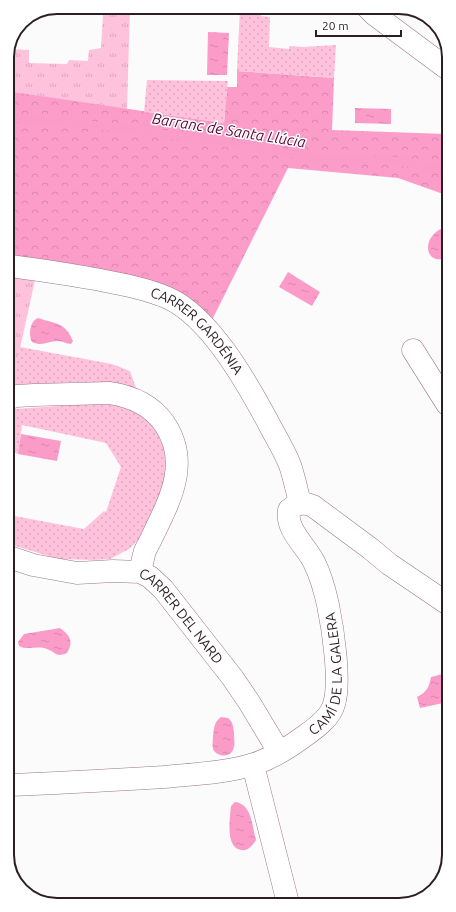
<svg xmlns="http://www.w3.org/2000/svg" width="456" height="912" viewBox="0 0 456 912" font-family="Ubuntu,sans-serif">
	<defs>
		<pattern id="grass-tufts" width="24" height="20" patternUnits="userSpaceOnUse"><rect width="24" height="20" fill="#ffc2dc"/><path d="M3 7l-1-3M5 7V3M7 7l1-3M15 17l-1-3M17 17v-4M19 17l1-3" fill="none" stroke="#dba6bd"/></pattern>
		<pattern id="forest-crowns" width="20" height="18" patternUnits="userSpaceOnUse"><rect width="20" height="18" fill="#fc9dc9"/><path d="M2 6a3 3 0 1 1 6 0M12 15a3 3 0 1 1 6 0" fill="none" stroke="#d887ac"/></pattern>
		<pattern id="park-dots" width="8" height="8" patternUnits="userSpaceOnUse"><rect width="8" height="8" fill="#ffc2dc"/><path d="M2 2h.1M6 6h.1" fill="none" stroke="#dba6bd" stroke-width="1.8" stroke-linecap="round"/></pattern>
		<pattern id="water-ripples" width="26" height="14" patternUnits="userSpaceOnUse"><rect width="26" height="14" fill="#fb9cc8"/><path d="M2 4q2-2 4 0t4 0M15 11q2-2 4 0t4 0" fill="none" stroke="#d786ac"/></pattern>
	</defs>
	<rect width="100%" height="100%" fill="#fbfbfb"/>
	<!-- grass -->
	<path fill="url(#grass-tufts)" d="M125 7H130L127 110 7 91V54L9 49 29 50V63L67 64 69 60 88 61 89 50 101 48 103 14Z
		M8 277 35 280 12 385 9 386Z"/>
	<!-- forest -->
	<path fill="url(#forest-crowns)" d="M237 71 334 78 332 130 446 134V195L398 178 288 168 211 322 8 256 7 91 224 123 227 87H237Z"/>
	<!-- park -->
	<path fill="url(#park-dots)" d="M240 7H261V16L270 17 269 47 289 49V46L303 47 336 45 334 78 237 71Z
		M147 80 228 81 224 123 144 112Z
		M20 347 112 364 130 371 137 391 109 383 77 382 12 385Z
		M104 403 117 404 142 414 160 433 167 461 164 492 140 538 129 549 110 559 93 560 58 559 9 544V515L84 529 104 511 106 512 121 467 106 443 22 425 18 454 9 450V410L14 409Z"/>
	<!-- water -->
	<path fill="url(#water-ripples)" d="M208 32 229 33 227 75H207Z
		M355 108 391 109V124L355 123Z
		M446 227V258C423 266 421 234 446 227Z
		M288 272 320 292 312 306 279 287Z
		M38 318C56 324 65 322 73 341L71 344C66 344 63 341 58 341 47 341 43 347 32 342 28 335 30 321 38 318Z
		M21 434 61 441 57 461 18 454Z
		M60 628C70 635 74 642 67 653 55 658 56 652 47 649 37 645 28 651 19 646L18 642 24 634Z
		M446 673 448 681V702L420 708 417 697C427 692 429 687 431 677Z
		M221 717 228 718C233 722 233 726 234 732 234 737 235 743 234 747 232 758 217 758 213 749 212 745 213 740 213 736 214 728 214 722 221 717Z
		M235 802C252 804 252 826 256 840 252 846 249 851 241 850 225 848 230 817 231 806Z"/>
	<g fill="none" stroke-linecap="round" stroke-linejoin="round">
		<!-- stream -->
		<path stroke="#fb9cc8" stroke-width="8" d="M7 117 122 128 279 151 315 158 401 161 446 172"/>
		<!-- minor casing -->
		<g stroke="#997685" stroke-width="23">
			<g id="minor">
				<path d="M367 7 375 15 445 67"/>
				<path id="s1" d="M8 266C37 269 66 274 95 279 120 284 145 288 168 298 210 317 247 383 268 422 275 436 284 450 290 465 294 477 297 491 300 503"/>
				<path d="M413 350 447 404"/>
				<path d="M9 398 17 396 34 395 109 393C131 396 151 405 164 423 191 462 170 500 152 537 150 542 147 546 145 551 143 557 142 565 140 572"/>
				<path id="s2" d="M9 557 33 565 77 573 113 571 140 572 150 577 163 589 232 677 249 702 279 752"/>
				<path d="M253 765 288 903"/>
				<path id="s3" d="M10 785C62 783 113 780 164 777 193 774 226 773 254 764 273 758 290 747 306 735 316 728 331 717 334 704 341 682 333 629 328 605 325 591 321 576 314 562 306 546 285 529 289 510 297 503 304 502 313 506L371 549 389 564 448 604"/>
			</g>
		</g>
		<!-- minor -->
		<use href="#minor" stroke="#fff" stroke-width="22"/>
	</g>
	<g text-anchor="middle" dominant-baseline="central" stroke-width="3" stroke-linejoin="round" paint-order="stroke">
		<!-- street labels -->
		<g font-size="14" fill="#2c1e25" stroke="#fff">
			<text stroke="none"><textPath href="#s1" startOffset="207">CARRER GARDÉNIA</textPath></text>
			<text stroke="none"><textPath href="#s2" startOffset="194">CARRER DEL NARD</textPath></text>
			<text stroke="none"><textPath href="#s3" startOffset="375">CAMÍ DE LA GALERA</textPath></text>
		</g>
		<!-- water labels -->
		<g font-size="15" font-style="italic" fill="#560135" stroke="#fff">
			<text transform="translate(229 130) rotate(9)">Barranc de Santa Llúcia</text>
		</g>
	</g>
	<!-- crop -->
	<path d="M0 0H456V912H0ZM57 14H399A43 43 0 0 1 442 57V855A43 43 0 0 1 399 898H57A43 43 0 0 1 14 855V57A43 43 0 0 1 57 14Z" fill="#fff" fill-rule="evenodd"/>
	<path fill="none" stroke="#2c1e25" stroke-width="2" d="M57 14H399A43 43 0 0 1 442 57V855A43 43 0 0 1 399 898H57A43 43 0 0 1 14 855V57A43 43 0 0 1 57 14Z"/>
	<!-- scale -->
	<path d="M316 30v6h85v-6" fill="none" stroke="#2c1e25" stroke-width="2"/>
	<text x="322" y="30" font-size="12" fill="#2c1e25" stroke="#ffffff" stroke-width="3" paint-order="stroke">20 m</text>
</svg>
